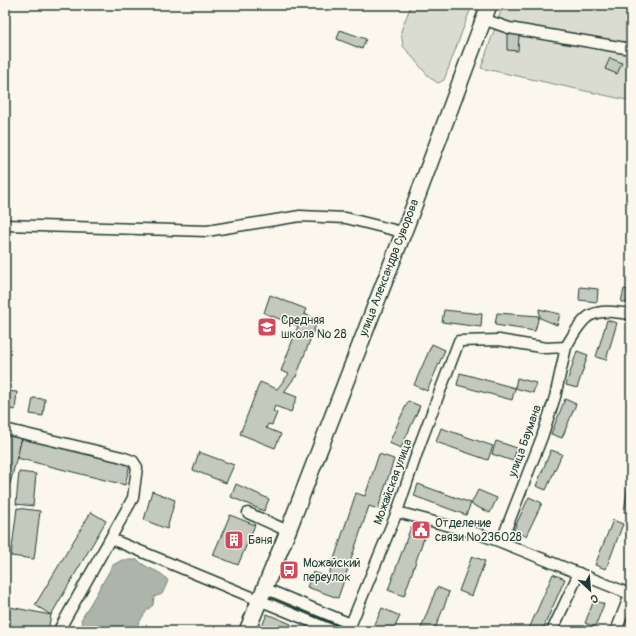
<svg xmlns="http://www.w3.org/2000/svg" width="636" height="636" viewBox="0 0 636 636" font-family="Pangolin,sans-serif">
	<rect width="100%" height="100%" fill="#fbf7ec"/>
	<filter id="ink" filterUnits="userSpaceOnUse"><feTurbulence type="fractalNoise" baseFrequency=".025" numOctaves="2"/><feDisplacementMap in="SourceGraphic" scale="8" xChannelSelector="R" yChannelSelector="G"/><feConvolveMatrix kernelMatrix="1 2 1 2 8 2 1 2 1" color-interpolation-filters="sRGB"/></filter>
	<g filter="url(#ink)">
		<!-- green -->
		<path fill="#dbdcd1" stroke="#7d8c82" d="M411 5H472L444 80 438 83 430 78 403 46 401 31Z
			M503 5H631V101L481 68Z"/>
		<!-- water -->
		<path fill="#adb4aa" stroke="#74847b" d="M122 560H138C147 570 162 570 168 581L162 594 154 597 153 605C143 612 141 623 132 631H91L84 629 81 620 113 565Z"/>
		<!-- building -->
		<path fill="#c4c9be" stroke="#1f3d34" d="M340 30 366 39 362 49 337 39Z
			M507 34 519 35 518 51 507 50Z
			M610 58 622 63 617 74 605 69Z
			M580 287 598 289 597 302 579 300Z
			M624 289 631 291V303L621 302Z
			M270 295 306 309 304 314 318 319 296 377H295L284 392 297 397 291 412 275 406 273 411 277 413 272 425 268 424 266 428 281 434 275 448 240 434 260 382 277 389 289 374 281 371 298 326 264 313Z
			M539 309 560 314 557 325 540 318Z
			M444 310 482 314 481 327 442 322Z
			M497 313 539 316 535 331 495 325Z
			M607 320 617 323 606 360 596 357Z
			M432 344 445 350 427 391 414 385Z
			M577 351 588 355 577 388 566 385Z
			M460 373 515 388 512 400 457 385Z
			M517 378 536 383 533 393 515 388Z
			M5 391 17 392 15 410 5 408Z
			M33 398 45 399 43 416 30 414Z
			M565 399 576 404 562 438 551 434Z
			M408 401 420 406 401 448 389 443Z
			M441 428 493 446 488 460 436 442Z
			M5 433 22 437 10 484 5 483Z
			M22 437 130 464 125 485 17 458Z
			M496 441 517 448 513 461 492 454Z
			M551 450 562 454 546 490 536 486Z
			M199 452 234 465 226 483 193 470Z
			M379 454 394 459 378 509 369 506 338 598 307 587 313 572 328 577 356 493 365 496Z
			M19 472 36 474 33 506 16 504Z
			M628 483 631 484V515L624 512Z
			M236 484 269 499 264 511 231 497Z
			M418 484 471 503 466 515 414 496Z
			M478 490 497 498 490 513 471 504Z
			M152 491 175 500 167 529 144 520Z
			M529 497 542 503 526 536 513 531Z
			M17 508 40 511 34 559 11 556Z
			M91 512 106 521 51 615 35 605Z
			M230 515 255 525 238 565 213 555Z
			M613 520 623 524 606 569 595 565Z
			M411 527 426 532 404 596 388 590Z
			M472 556 485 561 472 596 459 591Z
			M553 574 565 579 542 631H528Z
			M437 587 449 592 445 604 434 631H420Z
			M594 600 604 604 595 627 585 623Z
			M5 606 51 615 48 631H39L5 625Z
			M382 608 400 616 393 631H372Z
			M267 614 291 624 288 631H260Z"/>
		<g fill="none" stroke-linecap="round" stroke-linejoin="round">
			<!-- street casing -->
			<g stroke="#1f3d34" stroke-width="13">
				<path id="street" d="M483 19 509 28 631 49
					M5 225 207 231 300 216 346 218 402 232
					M5 429 122 457 133 461 137 467 133 498 59 630
					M397 512 476 533 501 542 630 594
					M248 513 288 531
					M111 539 334 631
					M501 542 542 437 555 397 566 347
					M264 588 351 624
					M349 631 351 624 397 512 420 444 459 341 499 340 546 348 566 347C571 338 582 319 591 315 604 309 618 313 631 314
					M552 631 579 573
					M616 631 631 592"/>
			</g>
			<!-- primary casing -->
			<g stroke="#1f3d34" stroke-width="18">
				<path id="primary" d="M247 631 288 531 415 203 489 5"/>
			</g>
			<!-- street -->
			<use href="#street" stroke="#fbf7ec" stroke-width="10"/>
			<!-- primary -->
			<use href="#primary" stroke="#fbf7ec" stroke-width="15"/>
		</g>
	</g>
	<!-- icons -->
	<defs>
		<g id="school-square" transform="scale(1)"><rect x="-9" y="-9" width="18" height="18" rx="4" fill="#d1495b" stroke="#fbf7ec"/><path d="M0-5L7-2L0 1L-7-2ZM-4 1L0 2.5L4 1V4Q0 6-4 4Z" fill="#fff"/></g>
		<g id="civic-square" transform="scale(1)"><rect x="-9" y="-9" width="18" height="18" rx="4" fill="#d1495b" stroke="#fbf7ec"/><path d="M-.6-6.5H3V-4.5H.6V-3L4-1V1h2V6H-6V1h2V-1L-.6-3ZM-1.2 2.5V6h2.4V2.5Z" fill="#fff"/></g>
		<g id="building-square" transform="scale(1)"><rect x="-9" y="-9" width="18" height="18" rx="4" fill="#d1495b" stroke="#fbf7ec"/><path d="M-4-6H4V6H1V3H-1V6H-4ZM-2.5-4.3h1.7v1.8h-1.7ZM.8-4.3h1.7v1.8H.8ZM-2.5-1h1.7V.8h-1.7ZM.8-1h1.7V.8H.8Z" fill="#fff"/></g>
		<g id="bus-square" transform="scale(1)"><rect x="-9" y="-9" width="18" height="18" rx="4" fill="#d1495b" stroke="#fbf7ec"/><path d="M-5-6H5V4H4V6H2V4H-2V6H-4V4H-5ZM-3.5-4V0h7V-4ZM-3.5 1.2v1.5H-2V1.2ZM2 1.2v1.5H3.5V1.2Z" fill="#fff"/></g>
	</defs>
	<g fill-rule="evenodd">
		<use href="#school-square" x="267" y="327"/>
		<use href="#civic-square" x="421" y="530"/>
		<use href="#building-square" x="234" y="540"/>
		<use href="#bus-square" x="289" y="570"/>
	</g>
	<g text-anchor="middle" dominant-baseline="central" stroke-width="3" stroke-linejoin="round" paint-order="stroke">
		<!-- street labels -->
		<g font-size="12" fill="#1f3d34" stroke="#fbf7ec">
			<text transform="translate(389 268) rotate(-69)">улица Александра Суворова</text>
			<text transform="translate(525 441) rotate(-70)">улица Баумана</text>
			<text transform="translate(393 482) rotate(-70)">Можайская улица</text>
		</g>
		<!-- poi labels -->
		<g font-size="12" fill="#1f3d34" stroke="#fbf7ec" text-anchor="start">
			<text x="281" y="320">Средняя<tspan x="281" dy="14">школа № 28</tspan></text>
			<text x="435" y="523">Отделение<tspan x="435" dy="14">связи №236028</tspan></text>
			<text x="248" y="540">Баня</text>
			<text x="303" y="563">Можайский<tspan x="303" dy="14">переулок</tspan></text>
		</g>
	</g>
	<!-- margin -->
	<rect width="636" height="636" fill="none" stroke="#fbf7ec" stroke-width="20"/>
	<rect x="10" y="10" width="616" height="616" fill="none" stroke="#1f3d34" stroke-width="1.5" filter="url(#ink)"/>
	<!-- north arrow -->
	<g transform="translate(590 590) rotate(154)" stroke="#fbf7ec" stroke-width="3" paint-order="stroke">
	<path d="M0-3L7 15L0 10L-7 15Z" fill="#1f3d34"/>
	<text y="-6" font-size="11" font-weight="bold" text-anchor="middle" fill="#1f3d34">С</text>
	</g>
</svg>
